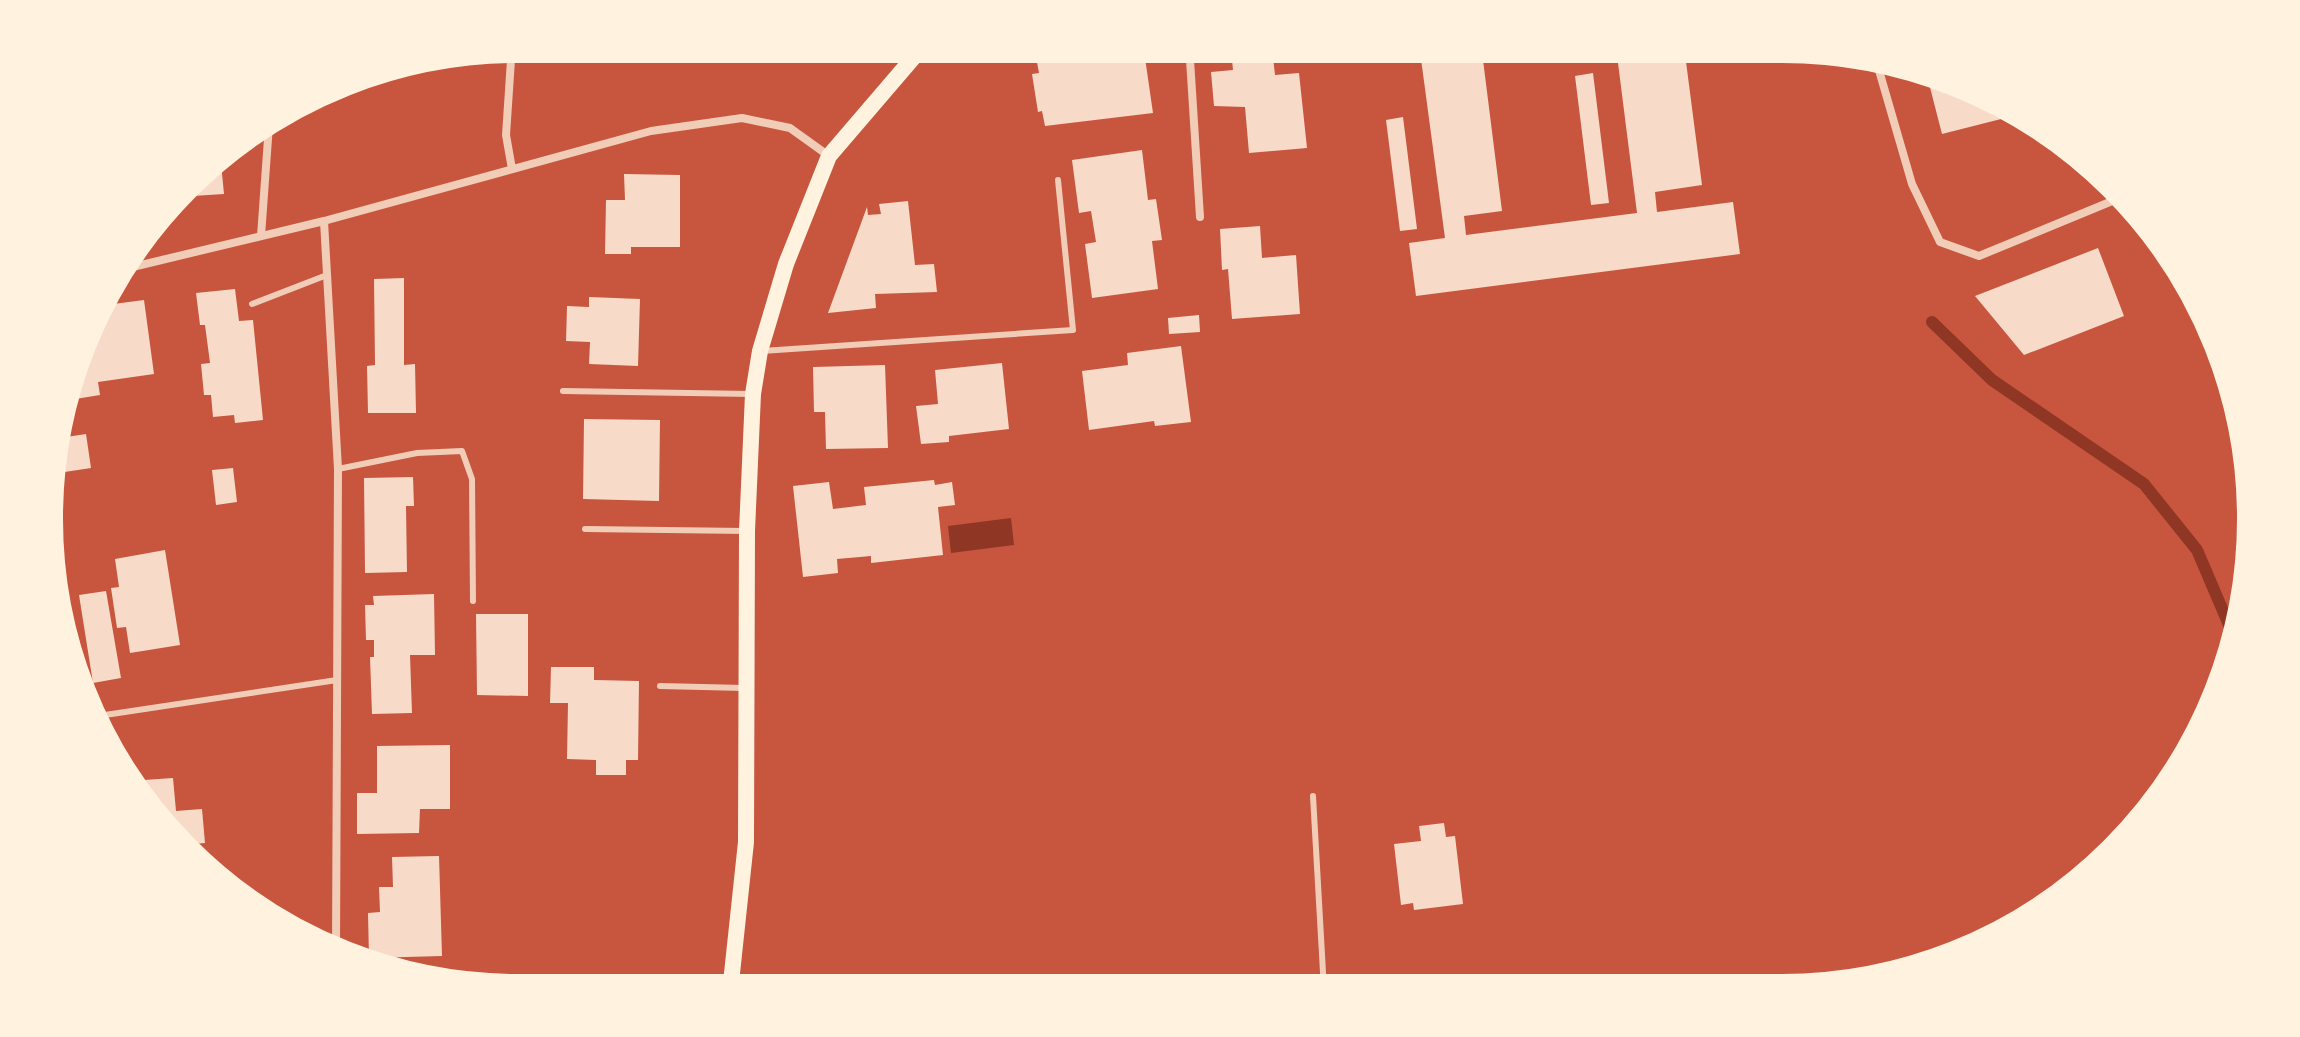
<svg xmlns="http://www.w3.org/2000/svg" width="2300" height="1037" viewBox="0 0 2300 1037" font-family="'Open Sans',sans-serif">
	<rect width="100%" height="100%" fill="#c8553d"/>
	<!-- water -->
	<path fill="#8f3625" d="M1011 518 1014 545 951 553 948 526Z"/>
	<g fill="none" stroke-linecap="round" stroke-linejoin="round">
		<!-- stream -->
		<path stroke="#8f3625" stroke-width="12" d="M1932 322 1992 380 2144 484 2197 550 2235 639"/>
	</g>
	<!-- building -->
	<path fill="#f7dbc8" d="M1063 44H1143L1153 113 1045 126 1042 111 1038 112 1032 74 1039 73 1036 57 1064 53Z
		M1419 44H1481L1502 211 1464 216 1466 235 1637 213 1618 63 1685 54 1702 185 1655 192 1657 212 1733 202 1740 254 1416 296 1409 243 1445 238Z
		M1273 57 1275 75 1299 73 1307 148 1249 153 1245 107 1214 106 1211 72 1233 70 1232 60Z
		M1925 68 1934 69 2002 108 2005 118 1942 134Z
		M1593 73 1609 203 1591 205 1575 76Z
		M1403 117 1417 229 1400 231 1386 120Z
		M1142 150 1148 200 1156 199 1162 240 1152 241 1158 289 1092 298 1085 244 1096 242 1091 211 1079 213 1072 160Z
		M221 163 224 194 177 197 204 164Z
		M624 174 680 175V247H631V254H605L606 200H625Z
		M908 201 915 265 934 264 937 292 875 294 876 308 828 313 867 207 868 215 881 214 879 204Z
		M1260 226 1262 258 1296 255 1300 314 1232 319 1228 269 1222 270 1220 229Z
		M2098 248 2124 316 2024 355 1975 296Z
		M404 278V365L415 364 416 413H368L367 366 375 365 374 279Z
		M235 289 239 321 253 320 263 420 235 423 234 415 213 417 211 395H204L201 364 210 363 205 325H200L196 293Z
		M589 297 640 299 638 366 589 364 590 342 566 341 567 306 589 307Z
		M144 300 154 374 98 382 100 395 63 401 98 306Z
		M1199 315 1200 332 1169 334 1168 318Z
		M1181 346 1191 422 1155 426 1154 421 1089 430 1082 371 1128 365 1127 353Z
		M1002 363 1009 429 949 436V442L921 444 916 406 938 404 935 370Z
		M885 365 888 448 826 449 825 412H814L813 367Z
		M584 419 660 420 659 501 583 499Z
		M86 434 91 468 58 473 53 439Z
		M233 468 237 502 216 505 212 470Z
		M413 477 414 506H406L407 572 365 573 364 478Z
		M934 480 935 485 952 482 955 505 938 507 943 555 871 563V556L837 559 838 573 803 577 793 486 829 482 833 509 866 505 864 487Z
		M165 550 180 645 130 653 126 627 117 628 111 588 119 587 115 559Z
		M106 591 121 678 93 683 79 595Z
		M434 594 435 655H410L412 713 372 714 370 657H374V640H366L365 605H374L373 596Z
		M476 614H528V696L477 695Z
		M551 667H594V680L639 681 638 760H626V775H596V760L567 759 568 703H550Z
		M450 745V809H420L419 833 357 834V793H377V746Z
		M173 778 176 811 202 809 205 843 181 845 129 781Z
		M1444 823 1446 837 1455 836 1463 904 1414 910 1413 903 1401 905 1394 844 1421 841 1419 826Z
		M439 856 442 956 369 958 368 913 380 912 379 887H393L392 857Z"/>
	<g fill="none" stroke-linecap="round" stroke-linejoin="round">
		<!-- service -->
		<path stroke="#f1ccb7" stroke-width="6" d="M252 304 327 275
			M761 351 1073 330 1058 180
			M563 391 752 394
			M338 469 417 453 462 451 472 479 473 601
			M585 529 746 531
			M660 686 744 688
			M105 715 337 680
			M1313 796 1324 990"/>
		<!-- minor -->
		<path stroke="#f1ccb7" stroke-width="8" d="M1189 44 1200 217
			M1876 60 1912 184 1940 242 1979 256 2122 197
			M512 169 506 135 512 45
			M324 221 338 469 336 951
			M261 236 269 125
			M116 271 324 221 651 131 742 118 790 128 829 156"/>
		<!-- secondary -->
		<path stroke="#fff3e0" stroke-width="16" d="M730 992 746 842 747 531 753 394 760 351 786 264 829 156 925 44"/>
	</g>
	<!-- crop -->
	<path d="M0 0H2300V1037H0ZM518 58H1782A460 460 0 0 1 2242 518V519A460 460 0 0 1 1782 979H518A460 460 0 0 1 58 519V518A460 460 0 0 1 518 58Z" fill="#fff3e0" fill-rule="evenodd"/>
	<path fill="none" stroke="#fff3e0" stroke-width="10" d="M518 58H1782A460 460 0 0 1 2242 518V519A460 460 0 0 1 1782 979H518A460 460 0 0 1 58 519V518A460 460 0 0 1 518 58Z"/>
</svg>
